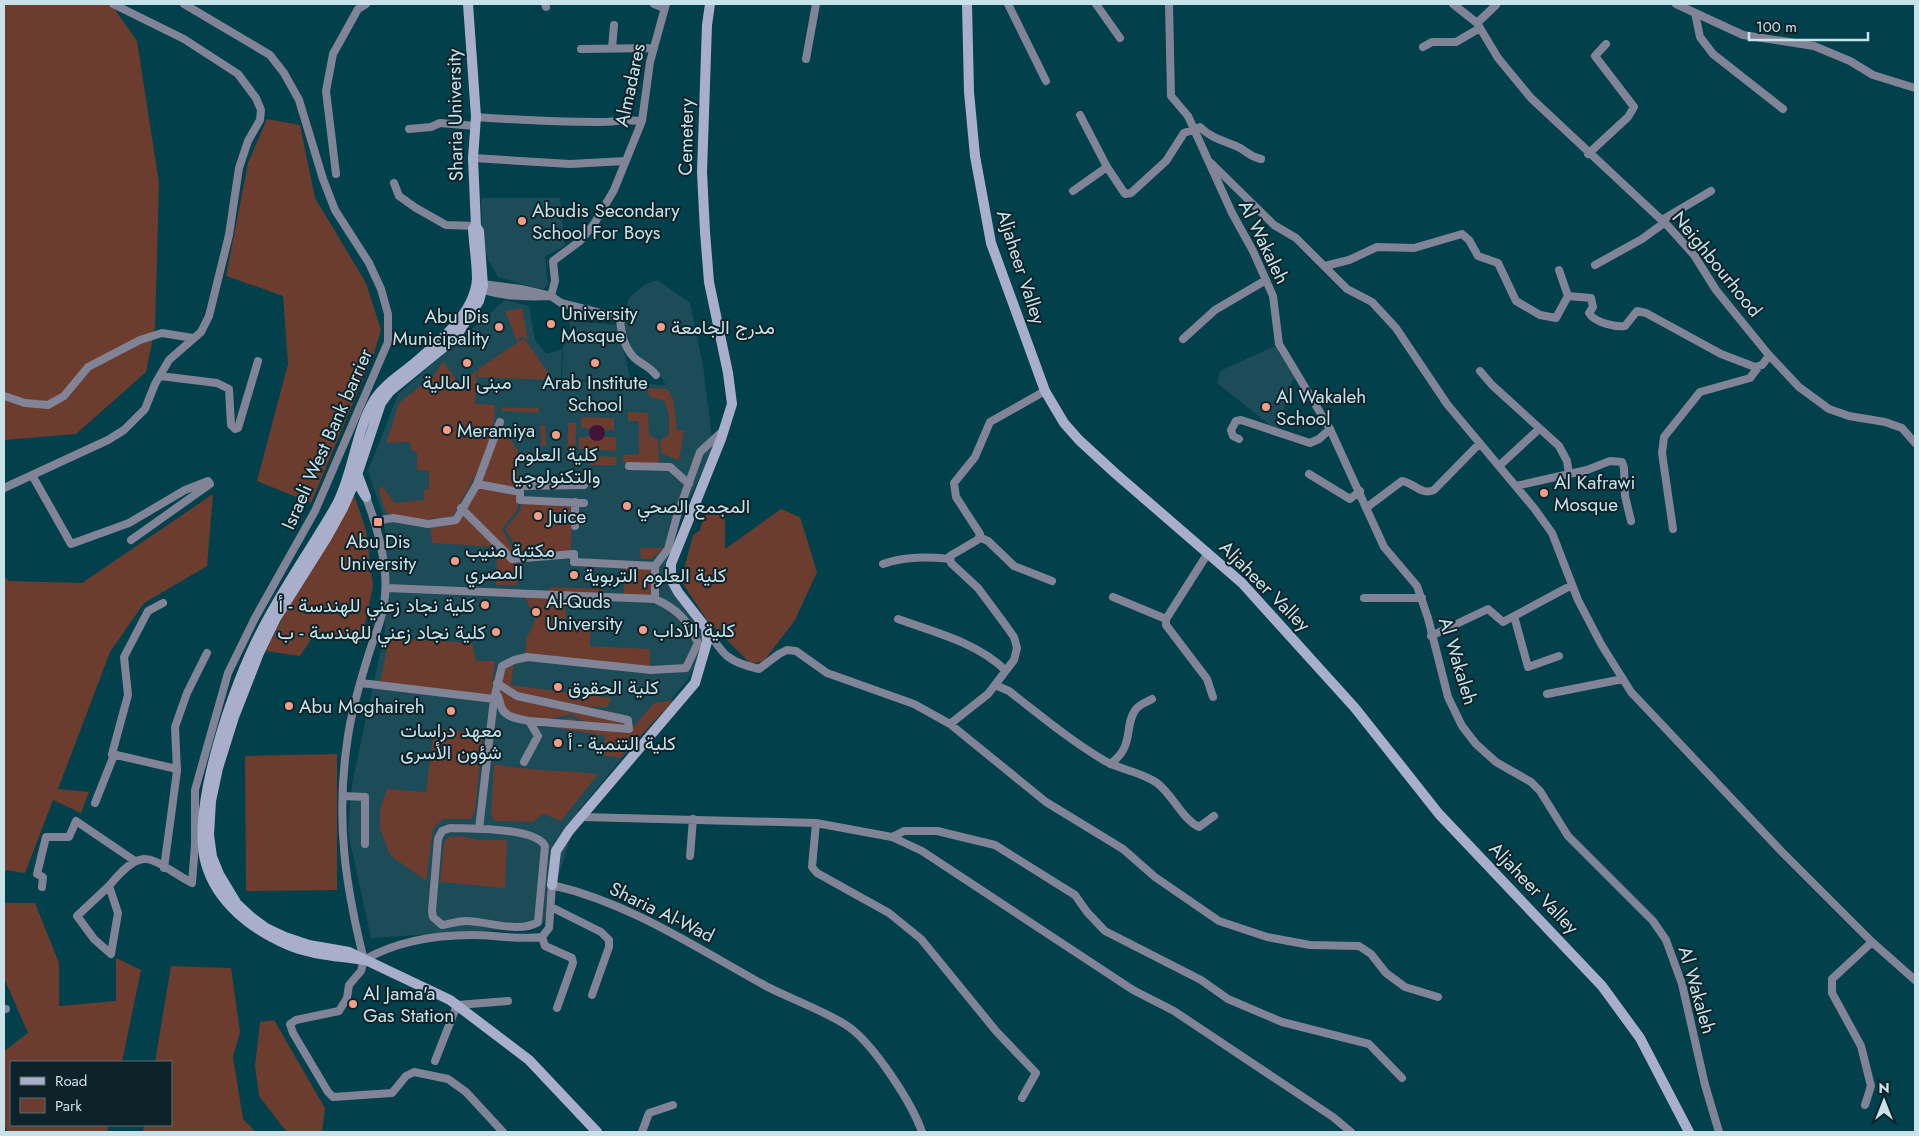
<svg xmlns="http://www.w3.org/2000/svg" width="1919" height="1136" viewBox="0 0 1919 1136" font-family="Jost,Vazirmatn,sans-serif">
	<rect width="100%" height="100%" fill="#02404c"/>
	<!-- built -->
	<path fill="#1b4c58" d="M481 198H560L565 246 545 256 548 285 543 289 536 288 498 277 488 260 483 243Z
		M657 280 690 303 703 366 710 422 713 449 677 526 665 569 673 594 702 629 704 638 702 654 688 679 579 810 545 920 540 927 371 938 348 832 352 784 385 630 387 558 383 515 368 471 398 394 505 300 529 306 535 340 546 354 562 349 561 380 666 385 655 368 646 362 632 349 625 327V314L629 298 644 285Z
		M569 321 618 325 631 382 562 379 563 347 571 332Z
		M1275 346 1294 377 1277 431 1217 383 1220 371Z"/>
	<!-- green -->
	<path fill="#6c3c2f" d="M4 4H111L137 41 159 183 155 328 146 372 76 434 4 440Z
		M267 119 300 125 315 198 366 283 381 330 374 353 311 503 257 481 288 364 283 296 226 276 248 163Z
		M522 308 528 341 523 336 517 341 505 311Z
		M524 338 549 374V380L478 377V369Z
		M443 361 459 384 477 370 475 404 495 405C496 446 471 482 453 516 431 520 408 521 386 513L379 492 381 485 395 503 424 500V489H429V471L417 470V453L411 449 410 442 386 443 399 403 435 374Z
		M647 388 667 389 673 399 677 430 684 431 679 461 661 453 660 440 669 435V415L664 400 650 397Z
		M502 407 539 408V413L501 411Z
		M628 412 648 413 649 435 658 440 659 463H623V455L639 454V421H628Z
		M581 417 614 418V430H604L597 425 591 429 581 428Z
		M568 423H576L575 462 567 461Z
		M540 425H545L546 446H541Z
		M501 426 518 451V490L481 483Z
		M579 437H590L597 441 603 437H616V451L579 449Z
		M547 452V460L521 462V453Z
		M590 456 617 457 616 465H590Z
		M478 487 518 494V509L502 529 517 557H513L463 508Z
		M353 492 366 530 373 586 361 643 316 632 300 656 266 651 303 576Z
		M213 494 207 566 144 603 110 652 58 789 89 792 81 813 53 800 25 873 4 870V576L9 581 82 583Z
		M521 502 572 504 571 552 519 551 505 529 521 510Z
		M781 509 800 517 817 572 795 620 763 662 750 663 707 620 683 584 684 569 693 535 700 530 706 510 725 515V549Z
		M462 512 496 547 432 543 430 526 457 521Z
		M497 548 517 561V585H496Z
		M640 548H664L651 559H641Z
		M623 568H652V595H624Z
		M550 587 603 589V595L550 593Z
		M525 596 565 597 566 620H591L590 646 650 649V666L525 655 527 637 535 621Z
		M389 638 472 643 476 661H495L491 695 380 684Z
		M514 662 511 685 611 698 608 707C570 707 532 703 499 683L503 667Z
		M498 685C520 699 549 709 575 710 603 712 601 705 627 721V728L589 725 571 714 534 723 509 713 504 708 498 693Z
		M674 700 620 758 602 755 605 736 545 726 571 717 588 728 631 730 654 703Z
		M434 728 483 734 475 811 471 819H443L433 829 426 881 390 855 380 829V809L387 789 426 792Z
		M337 754V890L246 891 245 756Z
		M494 764C529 771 563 770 598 774L561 821 543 814 533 822 495 821 491 814Z
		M461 836 478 840H507L505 888 440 882 444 843 448 837Z
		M4 903H35L59 963V1006L116 1001V958L141 970 122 1062H11V1125H109L107 1132H8L4 1124V1051L28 1033 4 978Z
		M171 966 231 968 240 1032 233 1057 243 1119 256 1132H143L144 1125H171V1062H155Z
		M274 1020 325 1108 322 1132 286 1131 259 1096 255 1066 260 1022Z"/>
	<!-- water -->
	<path fill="#421339" d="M589 433a8 8 0 1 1 16 0a8 8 0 1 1-16 0Z"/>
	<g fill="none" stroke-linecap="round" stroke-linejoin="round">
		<!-- street -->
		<path stroke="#818496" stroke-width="8" d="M545 4 546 7
			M654 4 664 8
			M1008 4 1046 81
			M1096 4 1120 38
			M1169 4 1171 96 1188 116 1232 213 1253 251 1273 296 1279 344 1330 429 1384 547 1417 586 1428 618 1448 697 1462 726 1476 744 1496 762 1531 782 1540 791 1568 836 1653 921 1666 940 1682 984 1705 1085 1719 1132
			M1453 4 1477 23 1498 58 1531 98 1668 226 1694 255 1716 290 1768 354 1799 387 1829 409 1849 416 1885 422 1902 428 1915 443
			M1676 4 1743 35 1814 46 1850 61 1873 75 1915 88
			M1695 13 1700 37 1713 54 1783 109
			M1477 23 1496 5
			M1423 47 1432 42H1456L1480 28
			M612 48 614 25
			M581 49 654 48
			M806 59 816 4
			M1080 115 1107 167
			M476 117C517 120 559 122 600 122 615 122 627 119 642 121
			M409 129 431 127 440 123 476 126
			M1588 154 1628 117 1634 107 1595 56 1606 44
			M473 158 570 164 625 161
			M1211 163 1274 225 1296 238 1347 289 1372 302 1396 328 1447 404 1534 508 1552 533 1578 600 1601 644 1631 692 1782 852 1872 942 1915 980
			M336 174 326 91 333 54 358 9 366 4
			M394 183 399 196 416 208 446 225 476 226
			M1073 191 1107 167 1125 194 1131 193 1166 161 1184 133 1200 127C1211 138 1222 140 1236 146 1246 150 1248 156 1261 159
			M1662 220 1711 191
			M1595 265 1642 239 1664 223
			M1325 266 1349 260 1377 247 1414 248 1462 234 1469 240 1478 256 1498 263 1516 301 1540 315 1556 318 1568 296 1591 298 1593 307 1589 313C1595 323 1615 327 1625 326L1637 311 1646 313 1721 354 1755 367 1762 365 1769 356
			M1559 270 1568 296
			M483 284 521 289 551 296C525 297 500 297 476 287Z
			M1183 339 1215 310 1266 280
			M1480 371 1492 385 1559 446 1567 461 1569 474
			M656 375C651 368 644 365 637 360 624 350 621 333 620 318L561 303 551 296 555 281 553 261 580 241 594 224 614 190 642 121 650 62 666 4
			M160 376 217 383 229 389 231 425 235 429 238 428 258 361
			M4 396 25 403 48 405 64 396 88 367 140 340 162 333 193 338
			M1239 439 1233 436 1231 430 1236 421 1241 420 1310 443 1319 439 1330 429
			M629 466 670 467 689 484
			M1499 466 1539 429
			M1309 474 1350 499 1360 491
			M32 475 71 544 129 523 185 490 208 481 210 484 131 540
			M477 484 520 492
			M584 485 520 486V500L584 503
			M1516 486 1587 470 1610 461 1622 462 1624 468 1625 496 1631 521
			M4 488 108 440 124 430 145 409 155 384 169 360 201 332 209 316 229 235 239 168 248 141 260 120 261 110 256 98 238 74 184 39 113 4
			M575 502V526
			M461 508 512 559 574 554V562L655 566 668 549 677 516 700 452 724 430
			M1366 508 1402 481C1414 483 1422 496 1434 490L1479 444
			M375 521 393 518 428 524 456 520 477 484 500 422
			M1673 529 1662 453 1664 437 1700 392 1750 378 1759 366
			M979 537 988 541 1014 566 1052 581
			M1208 553 1166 619V625L1207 679 1213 697
			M883 564C905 556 927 557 950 559
			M655 566V599
			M1113 597 1166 619
			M1364 598H1422
			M163 603 148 611 124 657 128 695 112 754 177 769
			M1514 616 1528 667 1559 656
			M898 619C934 632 978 643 1005 670
			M707 629C723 656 729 662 759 669L779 654 787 650 796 651 827 673 914 704 950 724 1046 802 1123 849 1155 877 1219 921 1267 937 1310 945 1359 946 1371 954 1386 973 1405 987 1438 997
			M1431 636 1488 609 1503 622 1572 585
			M361 683 494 699 502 666 514 660 527 657 651 670 686 668 698 643C687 620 679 610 655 599L386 588
			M497 683 517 696 628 720 629 729 529 721
			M995 685 1009 691C1040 715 1071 741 1105 761 1121 770 1142 772 1157 783 1173 795 1182 819 1199 827L1214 816
			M496 693C501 699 499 703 502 709 507 718 520 719 529 721L538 736 524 762
			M1547 694 1623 679
			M950 724 988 694 1014 660 1017 648 1014 637 1004 623 978 588 951 563 950 556 979 539 980 534 956 497 954 483 975 457 990 422 1045 391
			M1110 764C1136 745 1123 726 1136 709 1140 704 1147 702 1152 699
			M343 796 365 797V844
			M95 803 114 755
			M582 817 816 823 892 837 922 851 1133 990 1174 1011 1333 1117 1351 1132
			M816 823 812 867 817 873 889 913 921 939 996 1031 1036 1073 1022 1098
			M450 828C470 829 535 827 545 846L538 922C519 934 487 921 466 921 458 921 450 924 442 925L433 917 432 911 438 839 442 831Z
			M479 829 494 699
			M892 837 904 831H937L995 845 1075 895 1087 912 1105 931 1201 980 1228 999 1282 1022 1369 1044 1402 1078
			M690 856 693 819
			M164 868 177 771 175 727 187 693 207 653
			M109 886 77 916 94 939 111 954 118 913 109 886C145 842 150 860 192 883L195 845V790L228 673 255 618 315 511 388 342V314L381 289 369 263 335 210 323 179 299 100 284 73 270 55 184 4
			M42 887 43 877 37 874 46 837H69L76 821 135 861
			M551 907 601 932 609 940V947L592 995
			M542 937 545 946 572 958 573 963 557 1008
			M364 960C397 941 434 935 472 935 495 935 519 940 542 937L549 928 552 885C630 903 695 947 764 985 790 999 826 1011 849 1027 874 1045 912 1103 922 1132
			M364 960C345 885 336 820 347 743 351 711 361 678 371 647 376 633 382 619 384 604 390 569 378 529 366 497
			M364 960 361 971 349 985 347 998 339 1011 296 1020 290 1024 293 1033 328 1092 333 1097 392 1093 406 1076 414 1072 448 1079 466 1092 503 1132
			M4 1009H6
			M435 1061 457 1005 508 1001
			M1865 1105 1871 1086 1861 1046 1832 993V979L1872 942
			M642 1132 649 1113 673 1105"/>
		<!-- secondary -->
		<path stroke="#a9afcb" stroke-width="10" d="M468 4 476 117 473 158 476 226
			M967 4 969 92 975 156 991 243 1045 391 1064 423 1079 440 1116 474 1242 583 1355 708 1439 814 1602 986 1640 1038 1689 1132
			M350 471 357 473 366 497Z
			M552 885 556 851 569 831 695 683 707 642 706 628 678 592 671 579V564L721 439 732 404 728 373 709 282 705 232 702 172 707 25 710 4
			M364 960C339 956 311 955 288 945 253 930 217 903 206 864 190 809 234 683 261 632 283 588 312 548 336 506 354 473 355 431 375 399 384 385 400 375 412 365 437 344 475 314 477 279 477 263 474 246 473 229L476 226 479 231 483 286 479 301 455 338 390 391 381 403 355 481 343 508 327 537 276 618 259 653 234 717 218 768 211 801 209 835 212 857 219 874 237 904 251 917 266 928 285 937 309 945 349 952 450 1000 529 1060 597 1132"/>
	</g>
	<!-- markers -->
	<g fill="#f49e87" stroke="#0d2329" stroke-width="2">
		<circle cx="522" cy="221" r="5"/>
		<circle cx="551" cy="324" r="5"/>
		<circle cx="499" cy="327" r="5"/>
		<circle cx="661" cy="327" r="5"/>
		<circle cx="467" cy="363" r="5"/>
		<circle cx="595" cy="363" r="5"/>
		<circle cx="1266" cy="407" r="5"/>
		<circle cx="447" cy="430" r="5"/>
		<circle cx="556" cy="435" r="5"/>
		<circle cx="1544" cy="493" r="5"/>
		<circle cx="627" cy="506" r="5"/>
		<circle cx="538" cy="516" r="5"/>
		<rect x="373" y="517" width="10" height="10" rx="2.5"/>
		<circle cx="455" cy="561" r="5"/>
		<circle cx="574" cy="575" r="5"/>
		<circle cx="485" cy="605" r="5"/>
		<circle cx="536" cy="612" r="5"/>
		<circle cx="643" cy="630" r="5"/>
		<circle cx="496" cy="632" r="5"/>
		<circle cx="558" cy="687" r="5"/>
		<circle cx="289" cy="706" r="5"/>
		<circle cx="451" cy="711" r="5"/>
		<circle cx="558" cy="743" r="5"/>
		<circle cx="353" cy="1004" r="5"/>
	</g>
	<g text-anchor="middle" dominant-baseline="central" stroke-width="4" stroke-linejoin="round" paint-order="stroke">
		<!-- street labels -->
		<g font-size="19" fill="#c8e2ea" stroke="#0d2329">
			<text transform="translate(630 85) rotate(-78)">Almadares</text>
			<text transform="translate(455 115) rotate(-91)">Sharia University</text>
			<text transform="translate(686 137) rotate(-89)">Cemetery</text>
			<text transform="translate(1264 242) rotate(64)">Al Wakaleh</text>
			<text transform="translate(1717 264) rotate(51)">Neighbourhood</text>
			<text transform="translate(1021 267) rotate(72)">Aljaheer Valley</text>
			<text transform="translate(327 439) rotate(-66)">Israeli West Bank barrier</text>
			<text transform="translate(1265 586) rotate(45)">Aljaheer Valley</text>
			<text transform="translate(1458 661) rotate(73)">Al Wakaleh</text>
			<text transform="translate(1534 888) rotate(46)">Aljaheer Valley</text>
			<text transform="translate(662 912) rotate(26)">Sharia Al-Wad</text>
			<text transform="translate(1697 990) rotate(74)">Al Wakaleh</text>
		</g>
		<!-- poi labels -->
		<g font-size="19" fill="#c8e2ea" stroke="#0d2329" text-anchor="start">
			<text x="532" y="210">Abudis Secondary<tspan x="532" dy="22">School For Boys</tspan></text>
			<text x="561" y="313">University<tspan x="561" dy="22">Mosque</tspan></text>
			<text x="489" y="316" text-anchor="end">Abu Dis<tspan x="489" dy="22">Municipality</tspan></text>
			<text x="671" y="327">مدرج الجامعة</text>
			<text x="467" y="382" text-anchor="middle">مبنى المالية</text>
			<text x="595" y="382" text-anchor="middle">Arab Institute<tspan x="595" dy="22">School</tspan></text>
			<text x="1276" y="396">Al Wakaleh<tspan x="1276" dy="22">School</tspan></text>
			<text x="457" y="430">Meramiya</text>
			<text x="556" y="454" text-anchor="middle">كلية العلوم<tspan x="556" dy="22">والتكنولوجيا</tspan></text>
			<text x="1554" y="482">Al Kafrawi<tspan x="1554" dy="22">Mosque</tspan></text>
			<text x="637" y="506">المجمع الصحي</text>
			<text x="548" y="516">Juice</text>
			<text x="378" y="541" text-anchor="middle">Abu Dis<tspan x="378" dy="22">University</tspan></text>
			<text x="465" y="550">مكتبة منيب<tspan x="465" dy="22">المصري</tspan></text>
			<text x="584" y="575">كلية العلوم التربوية</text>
			<text x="546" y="601">Al-Quds<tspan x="546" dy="22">University</tspan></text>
			<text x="475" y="605" text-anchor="end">كلية نجاد زعني للهندسة - أ</text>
			<text x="653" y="630">كلية الآداب</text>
			<text x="486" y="632" text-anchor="end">كلية نجاد زعني للهندسة - ب</text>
			<text x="568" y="687">كلية الحقوق</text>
			<text x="299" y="706">Abu Moghaireh</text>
			<text x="451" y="730" text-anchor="middle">معهد دراسات<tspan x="451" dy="22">شؤون الأسرى</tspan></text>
			<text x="568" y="743">كلية التنمية - أ</text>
			<text x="363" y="993">Al Jama'a<tspan x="363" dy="22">Gas Station</tspan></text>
		</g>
	</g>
	<!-- border -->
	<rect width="1919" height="1136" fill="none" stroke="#c8e2ea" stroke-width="10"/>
	<!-- legend -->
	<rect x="10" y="1061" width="162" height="65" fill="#0d2329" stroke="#586f76"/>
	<rect x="20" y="1077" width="25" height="8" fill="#a9afcb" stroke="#586f76"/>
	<text x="55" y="1086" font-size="15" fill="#c8e2ea">Road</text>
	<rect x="20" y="1098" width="25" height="15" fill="#6c3c2f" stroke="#586f76"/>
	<text x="55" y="1111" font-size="15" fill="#c8e2ea">Park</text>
	<!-- north arrow -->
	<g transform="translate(1884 1101)" stroke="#0d2329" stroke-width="4" paint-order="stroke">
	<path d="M0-4L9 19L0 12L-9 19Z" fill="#c8e2ea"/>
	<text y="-8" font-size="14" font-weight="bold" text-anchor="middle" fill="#c8e2ea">N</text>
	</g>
	<!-- scale -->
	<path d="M1749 32v8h119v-8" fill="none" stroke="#c8e2ea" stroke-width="2.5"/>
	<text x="1756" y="32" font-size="15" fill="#c8e2ea" stroke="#0d2329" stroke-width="4" paint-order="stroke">100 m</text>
</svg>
